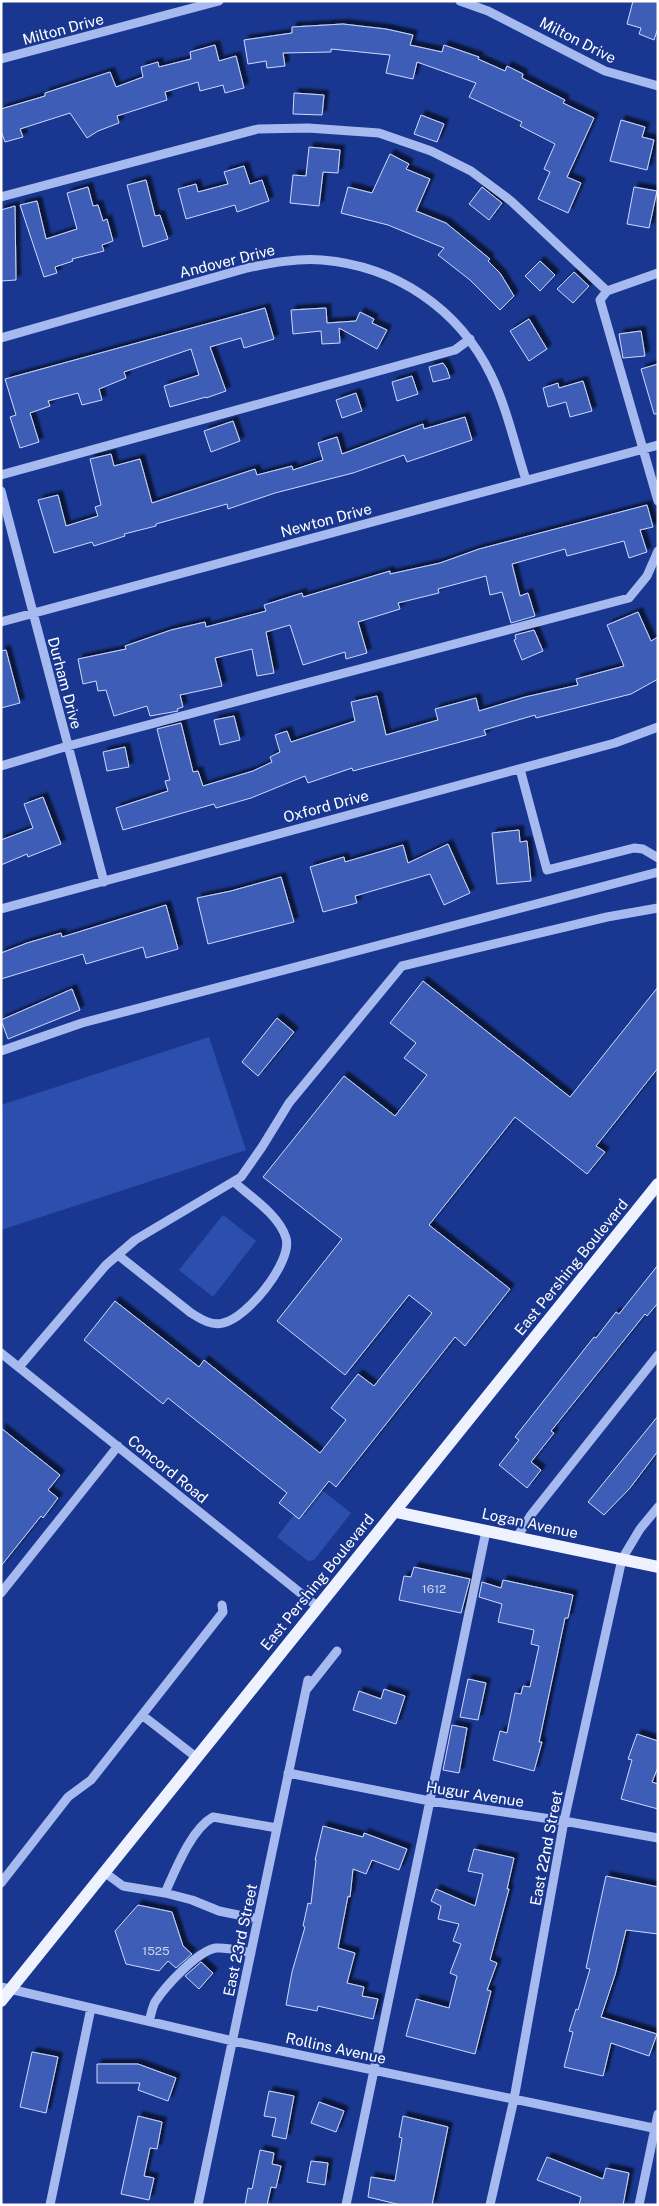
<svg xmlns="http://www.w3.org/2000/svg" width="659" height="2206" viewBox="0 0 659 2206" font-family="'Public Sans',sans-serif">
	<defs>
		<filter id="shadow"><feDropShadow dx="4.5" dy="-4.5" stdDeviation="1" flood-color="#0009"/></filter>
	</defs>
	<rect width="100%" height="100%" fill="#193790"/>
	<!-- green -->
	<path fill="#2c4fae" d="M209 1037 246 1150 1 1230V1105Z
		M223 1215 256 1241 213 1297 179 1270Z
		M322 1490 351 1513 314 1560 308 1561 277 1537 294 1515Z"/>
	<!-- building -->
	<path fill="#3e5db6" stroke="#cdd9fb" filter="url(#shadow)" d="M633 1H658V28L654 40 639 34 641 28 627 24Z
		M343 24 386 29 413 35 410 45 442 52 444 45 479 57 478 59 505 71 507 66 523 74 522 78 565 100 563 103 594 118 567 177 581 183 568 213 538 199 550 172 544 169 555 144 520 126 522 122 469 97 476 83 417 62 413 79 386 73 390 55 331 49V52L283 53 285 66 267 68 266 61 248 64 244 40 292 33V27Z
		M215 45 219 61 236 56 244 88 225 93 223 85 200 91 198 82 165 92 167 100 117 116 119 123 98 131 87 138 70 113 20 129 23 137 5 142 1 131V109L45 96V93L110 72 116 87 143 77 141 67 158 62 159 67 191 59 190 52Z
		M294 93 324 95 322 115 293 114Z
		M421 115 444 124 437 142 414 134Z
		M621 120 645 127 642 137 654 140 647 170 610 161Z
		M309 147 340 150 338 173 323 172 319 206 290 203 293 175 306 176Z
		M390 154 409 164 406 169 430 179 416 211 446 223 490 259 488 261 500 273 514 296 500 310 470 280 438 255 444 248 388 225 341 213 348 187 372 193Z
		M244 166 250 184 262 180 269 201 237 212 235 205 186 219 178 189 196 184 198 192 228 184 224 172Z
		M146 180 155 216 160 215 168 239 143 247 127 185Z
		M88 187 93 206 98 205 103 221 107 219 113 241 102 245 104 251 72 259 73 261 55 267 57 273 44 277 20 205 37 201 46 239 77 229 67 193Z
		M482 187 502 203 489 220 469 204Z
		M634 187 657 191 649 228 627 224Z
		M15 206 16 280 1 281V210Z
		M540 261 555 275 540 291 525 276Z
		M574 272 589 286 573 303 557 289Z
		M265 308 274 339 244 348 241 338 210 347 226 391 206 398V397L170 407 164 386 199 375 191 349 124 372 126 378 99 389 102 400 82 405 78 393 48 401 50 406 30 413 39 442 20 448 10 417 16 415 5 379Z
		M326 308 327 323 356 321 360 312 374 319 372 323 387 330 377 349 339 328 340 343 322 344 321 331 293 334 291 310Z
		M529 319 547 349 529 361 510 331Z
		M641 331 645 356 623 358 619 334Z
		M443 363 447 369 450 378 433 382 429 367Z
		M658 364V414H654L641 369Z
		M412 376 418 394 397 401 392 382Z
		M583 381 592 411 570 417 566 402 548 407 543 388 558 383 559 388Z
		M356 393 362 411 342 418 336 400Z
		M465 417 472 440 407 462 404 455 353 473 275 493 228 509 227 504 156 524V526L124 534 125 536 94 546 92 542 54 553 38 500 58 495 66 526 98 516 95 507 101 505 90 459 111 454 114 466 140 459 152 503 255 469 257 475 292 466 293 470 323 460 318 443 337 437 342 454 423 424 424 429Z
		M233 421 240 441 211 452 204 431Z
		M647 505 653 527 640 530 647 552 629 558 624 541 567 556 565 549 512 564 520 596 528 593 535 616 511 623 502 592 490 595 486 576 438 589 439 593 398 603 400 609 358 622 367 653 346 659 345 652 303 665 290 625 266 632 274 673 257 676 252 649 215 658 222 686 180 695 183 707 177 709 178 711 150 716 147 706 114 716 106 690 98 691 96 681 83 684 78 659 126 649 125 646 171 630 205 622 206 627 266 611 264 605 302 593 303 597 390 571V574L440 563 479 549Z
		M638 612 651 641 658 637V679L631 694 536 718 535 715 484 730 486 735 353 771 352 768 308 783 305 776 251 798 216 808 214 804 123 830 116 808 168 791 165 781 170 780 157 729 181 723 193 772 198 771 203 786 253 771 272 762 270 757 280 752 275 735 287 731 291 742 355 721 351 702 377 696 386 735 438 720 435 709 476 698 479 711 525 697 578 685 576 679 624 666 607 625Z
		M534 630 543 651 522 660 514 640 516 639 515 635Z
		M6 650 20 703 1 708V651Z
		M234 716 240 740 220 745 214 720Z
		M125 747 129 767 107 771 103 752Z
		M43 797 61 844 28 857 27 854 1 865V840L33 828 24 804Z
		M519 830 520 842 527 841 531 881 497 884 492 833Z
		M448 844 470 893 444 905 430 874 355 896 357 903 323 912 310 867 344 857 345 862 403 845 408 863Z
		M281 877 294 922 208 944 197 898 231 891Z
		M166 905 178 949 146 958 143 947 86 964 83 954 1 979V953L27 943 61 933 62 937Z
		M423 981 570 1097 658 987V1068L596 1146 605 1152 587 1174 515 1117 429 1225 510 1289 465 1346 455 1337 336 1487 329 1481 299 1519 279 1503 287 1493 168 1398 163 1404 84 1340 115 1301 199 1367 204 1360 320 1453 346 1420 331 1408 358 1374 374 1386 432 1313 409 1295 345 1375 277 1321 342 1239 263 1177 344 1076 395 1116 427 1075 404 1058 416 1043 390 1023Z
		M72 989 80 1010 8 1039 1 1020Z
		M277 1018 294 1032 258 1076 242 1062Z
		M658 1265V1303L647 1316 645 1314 551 1431 554 1433 531 1462 541 1470 527 1488 499 1465 519 1440 515 1437 594 1337 596 1338 616 1312 619 1314Z
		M658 1416V1451L630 1488 604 1515 588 1502Z
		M1 1428 60 1475 48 1490 58 1498 43 1518 41 1516 1 1566Z
		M414 1567 470 1579 461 1613 399 1600 404 1576 411 1577Z
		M503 1580 573 1595 568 1618H565L539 1742H542L534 1771 493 1760 500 1731 507 1733 515 1693 521 1694 523 1686 530 1687 539 1646 531 1644 534 1630 498 1622 502 1604 479 1597 482 1582 501 1588Z
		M468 1679 486 1683 478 1720 460 1717Z
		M384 1689 405 1696 396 1724 353 1710 359 1691 381 1699Z
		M452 1725 467 1728 459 1773 443 1770Z
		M637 1734 658 1741V1767L652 1782 658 1784V1809L621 1799 632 1760 628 1759Z
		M323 1826 363 1837 364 1833 407 1849 399 1870 372 1860 366 1874 353 1869 350 1897 348 1896 338 1948 355 1953 347 1983 364 1987 362 1996 378 1999 373 2019 318 2006 317 2011 286 2005 292 1972 305 1927 303 1926 308 1903 311 1904 316 1860H315Z
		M474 1849 514 1858 507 1889H509L490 1960 497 1963 487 1990 491 1991 475 2054 406 2036 416 1999 449 2008 457 1976 450 1973 461 1944 453 1941 459 1924 438 1919 441 1906 431 1901 436 1889 475 1906 483 1874 468 1871Z
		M606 1876 658 1887V1934L626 1930 615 1975 601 2017 657 2034 649 2056 611 2043 603 2076 564 2067 573 2032 569 2031 576 2009 578 2010 590 1969 586 1968Z
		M138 1905 172 1912 183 1946 192 1954 176 1968 168 1961 159 1971 126 1964 115 1931Z
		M201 1962 213 1973 199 1989 185 1976Z
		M32 2052 58 2057 46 2113 20 2107Z
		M97 2064H138L176 2078 168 2101 138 2090 140 2083H97Z
		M269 2091 294 2096 286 2139 272 2136 276 2118 264 2116Z
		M319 2102 344 2111 336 2132 311 2123Z
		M138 2116 162 2122 157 2149 150 2148 144 2176 154 2178 149 2200 121 2194Z
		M403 2116 448 2127 432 2205H401L368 2197 371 2177 395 2181 402 2138 399 2137Z
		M260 2150 274 2153 272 2164 281 2166 276 2188 271 2187 267 2205H245L248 2188 252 2189Z
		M547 2157 603 2179 606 2168 629 2173 623 2205H579L581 2197 537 2180Z
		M311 2161 328 2163 325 2185 307 2182Z"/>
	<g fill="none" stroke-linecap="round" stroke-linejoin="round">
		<!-- minor -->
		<path stroke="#a7baef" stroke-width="9" d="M460 1 488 11 605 71 658 86
			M1 59 219 1
			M1 197 258 129 308 128 379 133 431 151 471 171 511 201 607 291
			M658 273 607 291 600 300 658 501
			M1 338 247 268C272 263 297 258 322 260 396 266 459 309 491 375 507 408 515 446 526 480
			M1 475 455 350 470 339
			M1 491 104 882
			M1 622 658 445
			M1 766 68 746 629 598 647 576 658 551
			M520 769 547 870 634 848 643 849 658 858
			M1 909 615 743 658 727
			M1 1051 82 1023 658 872
			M118 1255 191 1313C201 1319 211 1326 223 1323 246 1319 293 1262 286 1238 279 1215 251 1197 234 1182
			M1 1353 318 1607
			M19 1367 106 1265 135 1240 241 1177 262 1147 289 1103 402 966 607 917 658 908
			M517 1537 531 1515 658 1355
			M1 1593 118 1446
			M307 1689 337 1651
			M142 1715 196 1757
			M288 1773 430 1801 564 1821 658 1838
			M104 1872 123 1886 165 1893 192 1900 219 1911 258 1919
			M1 1883 68 1797 91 1780 223 1612 222 1605
			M165 1893C175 1871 191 1829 213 1817L277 1828
			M1 1987 233 2041 658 2129
			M149 2021C151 2015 152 2008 155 2002 165 1987 197 1951 216 1948 227 1947 240 1951 251 1953
			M50 2205 91 2008
			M198 2205 308 1680
			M346 2205 486 1531
			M490 2205 514 2099 564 1821 622 1559 640 1529 658 1507
			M639 2205 658 2114"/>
		<!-- major -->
		<path stroke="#eef2ff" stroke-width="12" d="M396 1512 658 1567
			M1 2001 658 1184"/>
	</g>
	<g text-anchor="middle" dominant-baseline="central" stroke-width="4" stroke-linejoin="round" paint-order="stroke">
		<!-- number labels -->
		<g font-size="12" fill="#cfd6ed">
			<text x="434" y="1589">1612</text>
			<text x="156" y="1951">1525</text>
		</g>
		<!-- street labels -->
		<g font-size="15" fill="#fff" stroke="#193790">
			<text transform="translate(63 29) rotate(-15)">Milton Drive</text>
			<text transform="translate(578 40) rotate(27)">Milton Drive</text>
			<text transform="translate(227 261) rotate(-14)">Andover Drive</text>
			<text transform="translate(326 520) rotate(-15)">Newton Drive</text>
			<text transform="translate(65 683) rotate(75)">Durham Drive</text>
			<text transform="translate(326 806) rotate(-15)">Oxford Drive</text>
			<text transform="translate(571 1267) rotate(-51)">East Pershing Boulevard</text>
			<text transform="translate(168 1469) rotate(39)">Concord Road</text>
			<text transform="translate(530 1523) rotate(12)">Logan Avenue</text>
			<text transform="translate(317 1582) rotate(-51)">East Pershing Boulevard</text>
			<text transform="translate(475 1794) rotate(9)">Hugur Avenue</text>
			<text transform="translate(546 1848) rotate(-79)">East 22nd Street</text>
			<text transform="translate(240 1940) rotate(-78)">East 23rd Street</text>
			<text transform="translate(336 2048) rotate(12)">Rollins Avenue</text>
		</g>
	</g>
	<!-- border -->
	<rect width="659" height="2206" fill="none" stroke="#ffffff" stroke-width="5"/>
</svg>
